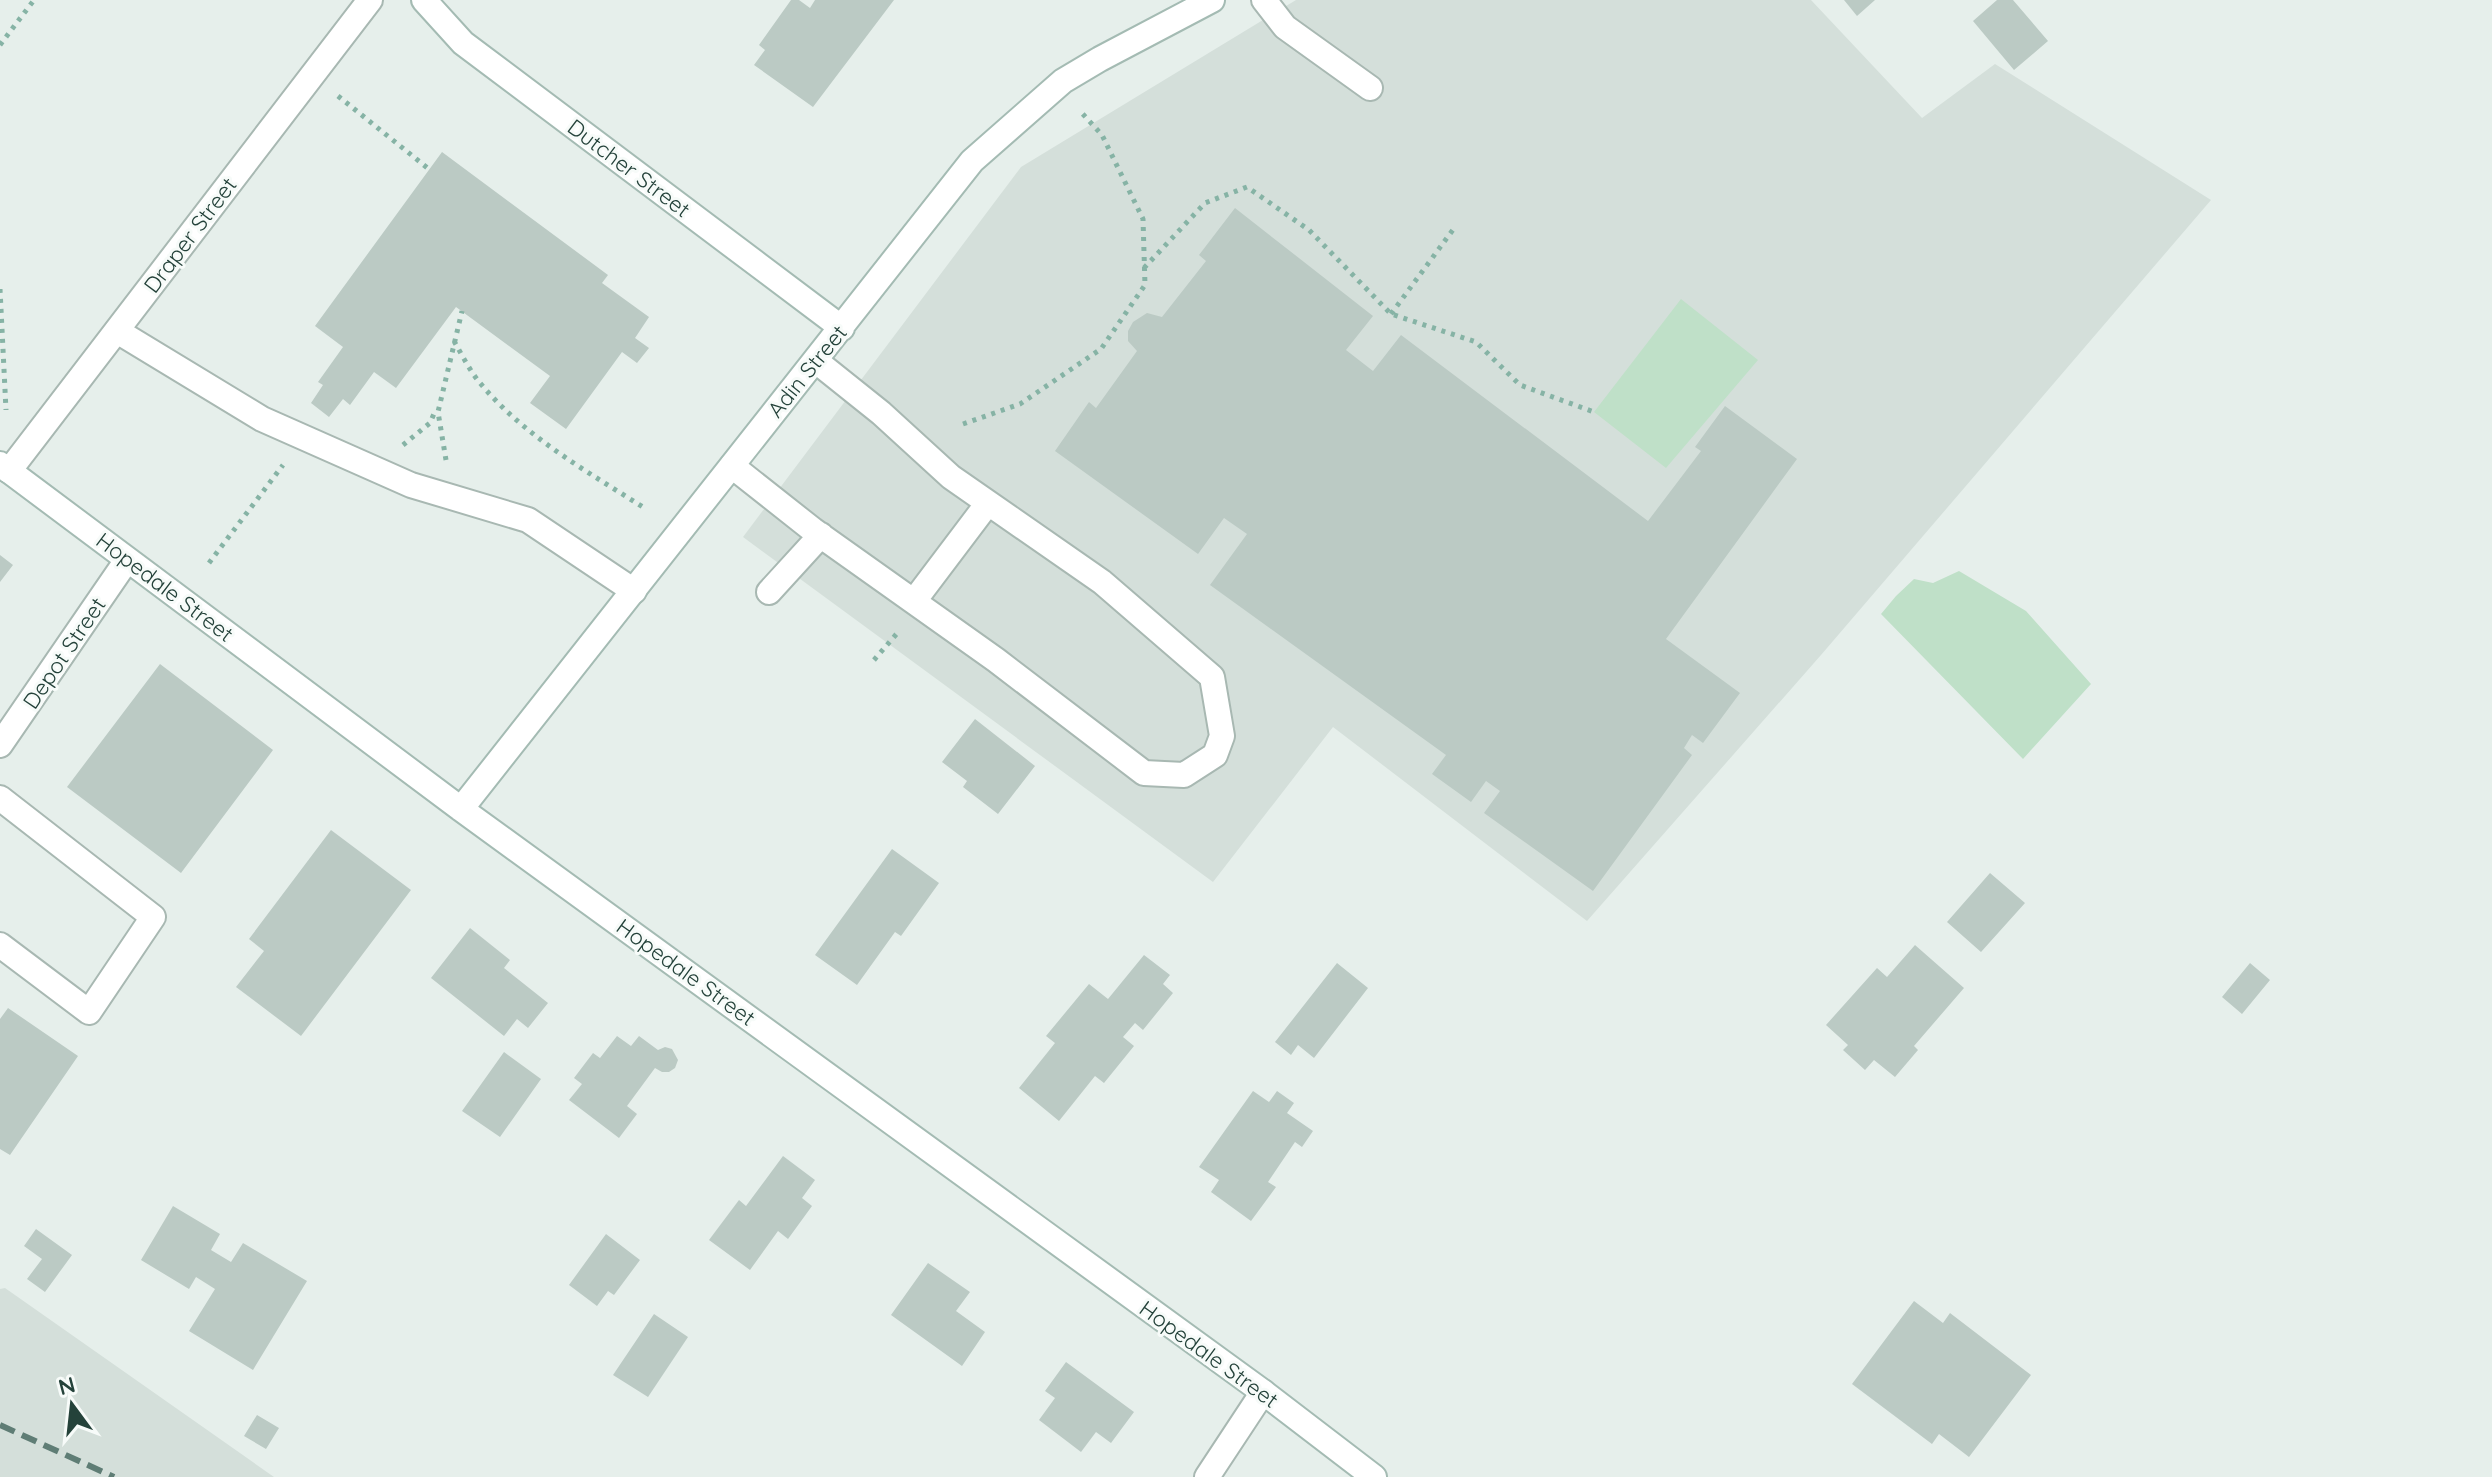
<svg xmlns="http://www.w3.org/2000/svg" width="2492" height="1477" viewBox="0 0 2492 1477" font-family="Quicksand,sans-serif">
	<rect width="100%" height="100%" fill="#e6efeb"/>
	<!-- built -->
	<path fill="#d4dfda" d="M1296 0H1811L1922 118 1995 64 2211 200 1821 655 1587 921 1333 727 1213 882 743 537 1021 167Z
		M5 1288 274 1477H0V1289Z"/>
	<!-- green -->
	<path fill="#bfe0c8" d="M1681 299 1758 360 1666 468 1594 412Z
		M1959 571 2026 611 2091 684 2023 759 1881 614 1896 596 1914 579 1933 583Z"/>
	<!-- building -->
	<path fill="#bbcac4" d="M791 0H799L810 8 815 0H894L813 107 754 65 765 50 759 45Z
		M1844 0H1875L1857 16Z
		M1997 0H2013L2048 41 2014 70 1973 21Z
		M442 152 608 275 602 283 649 317 635 338 649 348 637 363 622 352 566 429 530 403 550 376 456 307 396 388 374 372 350 405 343 399 329 417 311 403 323 385 318 382 343 347 315 326Z
		M1235 208 1373 316 1346 350 1373 371 1401 335 1648 521 1701 451 1695 447 1725 406 1797 459 1666 639 1740 693 1703 743 1692 735 1684 748 1692 755 1593 891 1484 813 1500 791 1486 781 1471 802 1432 774 1446 755 1210 585 1247 534 1224 518 1198 554 1055 451 1089 402 1096 408 1137 351 1128 341V331L1133 322 1147 313 1162 317 1206 261 1199 255Z
		M0 555 13 565 0 582Z
		M160 664 273 750 181 873 67 787Z
		M975 719 1035 766 998 814 963 787 967 781 942 762Z
		M331 830 411 890 301 1036 236 987 264 951 249 939Z
		M892 849 939 883 901 936 895 932 857 985 815 955Z
		M1990 873 2025 903 1981 952 1947 922Z
		M470 928 510 960 504 968 548 1003 528 1028 517 1019 504 1036 431 978Z
		M1915 945 1964 988 1914 1046 1918 1050 1895 1077 1874 1060 1865 1070 1843 1050 1848 1045 1826 1025 1877 968 1887 977Z
		M1144 955 1170 975 1163 984 1173 993 1143 1030 1135 1023 1123 1037 1134 1046 1104 1083 1095 1076 1059 1121 1019 1088 1055 1043 1046 1036 1089 984 1108 999Z
		M1337 963 1368 988 1314 1058 1298 1045 1291 1055 1275 1042Z
		M2250 963 2270 980 2242 1014 2222 997Z
		M8 1008 78 1056 10 1155 0 1149V1019Z
		M617 1036 631 1046 639 1036 658 1050 665 1047 672 1049 678 1060 675 1068 669 1072H662L655 1068 627 1106 637 1114 619 1138 569 1100 582 1084 574 1078 593 1053 600 1058Z
		M504 1052 541 1079 500 1137 462 1111Z
		M1253 1091 1269 1102 1277 1091 1294 1103 1287 1113 1313 1131 1302 1147 1295 1142 1268 1182 1276 1187 1251 1221 1211 1192 1219 1180 1199 1167Z
		M783 1156 815 1180 802 1198 812 1206 788 1239 778 1231 750 1270 709 1240 739 1200 746 1206Z
		M173 1206 220 1234 211 1250 231 1262 243 1243 307 1281 253 1370 189 1331 215 1289 196 1277 189 1289 141 1260Z
		M36 1229 72 1255 45 1292 27 1279 42 1259 24 1246Z
		M606 1234 640 1260 614 1295 608 1291 597 1306 569 1285Z
		M928 1263 970 1292 956 1311 985 1332 962 1366 891 1315Z
		M1914 1301 1943 1323 1950 1313 2031 1375 1969 1457 1939 1434 1932 1444 1852 1384Z
		M654 1314 688 1337 648 1397 613 1375Z
		M1066 1362 1134 1412 1111 1443 1096 1432 1081 1452 1039 1420 1055 1398 1045 1391Z
		M257 1415 279 1428 266 1449 244 1436Z"/>
	<g fill="none" stroke-linecap="round" stroke-linejoin="round">
		<!-- lane casing -->
		<g stroke="#a8b8b2" stroke-width="28">
			<path id="lane" d="M1264 0 1285 27 1370 88
				M117 331 262 419 411 485 528 520 634 591
				M732 466 813 530 996 660 1144 773 1184 775 1215 755 1222 736 1212 677 1102 582 951 477 881 413 816 361
				M769 592 821 535
				M914 601 988 503
				M0 745 127 560
				M0 798 153 917 89 1012 0 945
				M1207 1477 1263 1392"/>
		</g>
		<!-- street casing -->
		<g stroke="#a8b8b2" stroke-width="28">
			<path id="street" d="M9 471 370 0"/>
		</g>
		<!-- secondary casing -->
		<g stroke="#a4bbb3" stroke-width="28">
			<path id="secondary" d="M424 0 463 43 842 328
				M0 464 461 809 1263 1392 1374 1477
				M461 809 972 161 1063 81 1100 59 1212 0"/>
		</g>
		<!-- path -->
		<path stroke="#86b3a5" stroke-width="5" stroke-dasharray="4 6" stroke-linecap="butt" d="M0 45 34 0
			M338 96 430 170
			M1144 268 1205 203 1247 187 1309 230 1391 314 1476 342 1520 385 1594 412
			M0 289 6 410
			M1391 314 1455 227
			M454 341C462 355 470 371 480 383 525 437 588 472 646 509
			M963 424 1020 404 1101 349 1145 285 1143 219 1102 135 1081 112
			M403 445 430 423 436 409
			M446 460 438 412 462 311
			M209 563 283 465
			M874 660 899 631"/>
		<!-- lane -->
		<use href="#lane" stroke="#fff" stroke-width="24"/>
		<!-- street -->
		<use href="#street" stroke="#fff" stroke-width="24"/>
		<!-- secondary -->
		<use href="#secondary" stroke="#fff" stroke-width="24"/>
		<!-- rail -->
		<path stroke="#5f7d75" stroke-width="6" stroke-dasharray="16 8" stroke-linecap="butt" d="M0 1425 114 1477"/>
	</g>
	<g text-anchor="middle" dominant-baseline="central" stroke-width="6" stroke-linejoin="round" paint-order="stroke">
		<!-- street labels -->
		<g font-size="22" fill="#24423a" stroke="#f7fbf9">
			<text transform="translate(629 168) rotate(37)">Dutcher Street</text>
			<text transform="translate(190 235) rotate(-53)">Draper Street</text>
			<text transform="translate(807 371) rotate(-51)">Adin Street</text>
			<text transform="translate(165 587) rotate(37)">Hopedale Street</text>
			<text transform="translate(64 653) rotate(-56)">Depot Street</text>
			<text transform="translate(686 972) rotate(36)">Hopedale Street</text>
			<text transform="translate(1209 1354) rotate(36)">Hopedale Street</text>
		</g>
	</g>
	<!-- north arrow -->
	<g transform="translate(72 1405) rotate(345)" stroke="#f7fbf9" stroke-width="6" paint-order="stroke">
	<path d="M0-6L14 30L0 20L-14 30Z" fill="#24423a"/>
	<text y="-12" font-size="22" font-weight="bold" text-anchor="middle" fill="#24423a">N</text>
	</g>
</svg>
